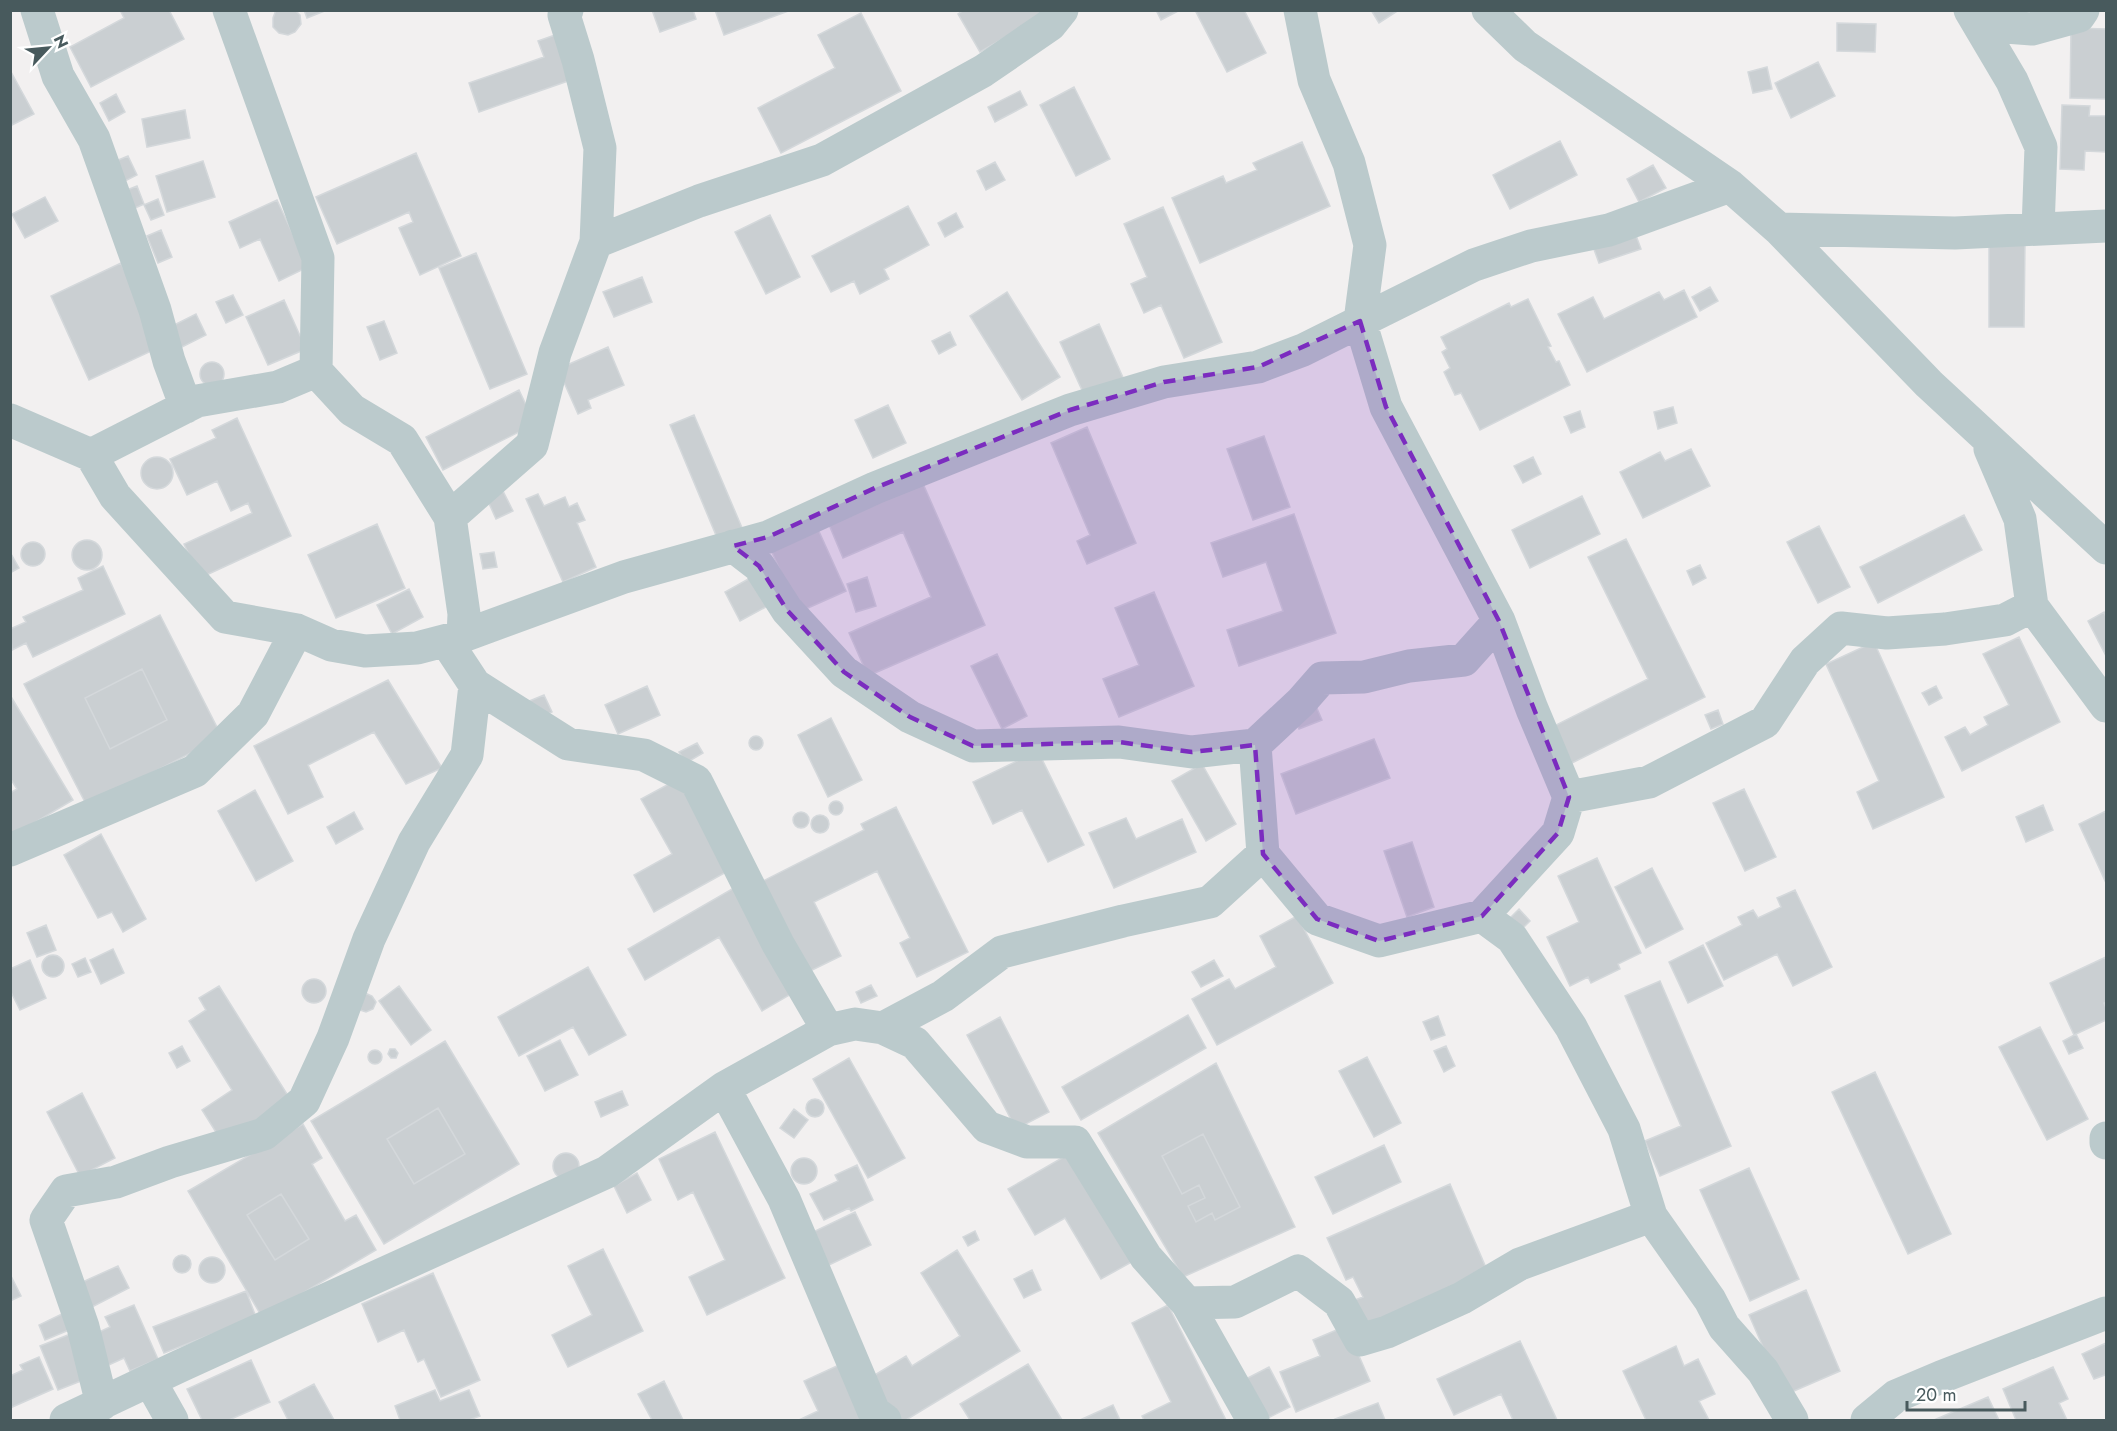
<svg xmlns="http://www.w3.org/2000/svg" width="2117" height="1431" viewBox="0 0 2117 1431" font-family="Jost,sans-serif">
	<rect width="100%" height="100%" fill="#f2f0f0"/>
	<!-- building -->
	<path fill="#cacfd2" stroke="#d4d8db" stroke-width="1.5" fill-rule="evenodd" d="M120 10H169L184 39 91 87 70 47 124 18Z
		M276 10H295L300 15 301 24 295 32 288 35 279 33 273 27V18Z
		M304 10H327L307 18Z
		M652 10H693L696 19 660 32Z
		M715 10H791L724 35Z
		M964 10H1043L1045 14 980 52 958 14Z
		M1156 10H1180L1161 20Z
		M1195 10H1244L1266 53 1227 72Z
		M1371 10H1399L1379 23Z
		M861 13 901 91 781 153 758 108 835 68 818 35Z
		M1837 23 1876 24 1875 52 1837 51Z
		M2071 28 2106 29V99L2070 98Z
		M555 35 571 80 479 112 469 83 544 57 538 41Z
		M1818 62 1835 96 1791 118 1775 83Z
		M1767 67 1772 89 1753 93 1748 72Z
		M10 70 34 114 10 126Z
		M1074 87 1110 159 1076 176 1040 105Z
		M1020 91 1027 105 995 122 988 107Z
		M116 94 125 112 109 121 100 103Z
		M2062 105 2090 106 2089 116H2106V152L2085 151 2084 170 2060 169Z
		M185 110 190 138 147 147 142 119Z
		M1560 141 1577 175 1510 209 1493 175Z
		M1302 142 1330 206 1200 263 1172 198 1223 176 1226 183 1257 170 1253 163Z
		M416 153 461 256 420 275 399 228 413 222 409 212 337 244 316 197Z
		M128 156 137 175 125 181 116 161Z
		M203 161 215 197 167 212 156 176Z
		M995 162 1005 180 986 190 977 171Z
		M1653 165 1666 188 1639 202 1627 179Z
		M137 186 144 204 135 208 127 190Z
		M45 197 58 221 25 238 12 214Z
		M158 199 164 215 151 220 144 205Z
		M277 200 308 267 279 281 260 239 240 248 229 222Z
		M908 206 929 245 884 269 889 279 860 294 854 281 831 292 812 256Z
		M1163 207 1222 342 1184 358 1161 305 1144 313 1131 284 1147 277 1124 224Z
		M956 213 963 227 945 237 938 223Z
		M770 215 800 277 766 294 735 232Z
		M161 230 172 257 158 263 147 236Z
		M1634 230 1641 249 1599 263 1592 244Z
		M1989 241 2025 242 2024 327H1989Z
		M476 253 527 374 490 389 439 268Z
		M121 263 160 347 89 380 51 296Z
		M642 277 652 302 614 317 603 292Z
		M1710 287 1718 301 1700 311 1692 297Z
		M1684 290 1697 317 1587 372 1558 314 1593 297 1604 319 1659 292 1664 300Z
		M1007 292 1060 377 1022 400 970 316Z
		M233 295 243 315 226 323 216 302Z
		M1528 299 1551 346 1548 347 1556 362 1559 361 1570 385 1480 430 1461 393 1455 395 1444 372 1450 368 1442 352 1447 349 1441 337 1509 303 1511 307Z
		M284 300 306 349 268 365 246 317Z
		M196 314 206 335 174 351 164 330Z
		M384 321 397 353 380 360 367 327Z
		M1099 324 1126 384 1087 401 1060 342Z
		M950 332 956 345 939 354 932 341Z
		M608 347 624 385 588 400 591 408 578 414 558 369Z
		M200 374a12 12 0 1 1 24 0a12 12 0 1 1-24 0Z
		M519 390 535 424 443 470 426 437Z
		M888 405 906 443 873 458 855 420Z
		M1673 407 1677 423 1658 429 1654 412Z
		M1580 411 1585 427 1571 433 1564 417Z
		M694 415 743 530 718 540 670 425Z
		M237 418 291 536 200 578 184 544 252 513 248 503 231 511 217 481 187 495 170 459 216 438 212 430Z
		M1087 427 1136 543 1087 564 1077 541 1090 535 1051 443Z
		M1264 436 1290 507 1253 520 1227 449Z
		M1691 449 1710 486 1643 518 1620 472 1660 452 1665 461Z
		M1533 457 1541 474 1523 483 1514 466Z
		M141 473a16 16 0 1 1 32 0a16 16 0 1 1-32 0Z
		M921 479 985 625 868 676 849 633 931 597 903 532 843 558 827 520Z
		M503 491 513 511 496 519 487 499Z
		M538 494 544 506 565 497 569 507 577 503 585 520 577 523 596 567 563 582 526 499Z
		M1582 496 1600 534 1530 568 1512 530Z
		M1294 514 1336 633 1239 666 1227 630 1283 611 1266 562 1223 577 1211 543Z
		M1964 515 1982 550 1878 603 1860 567Z
		M377 524 405 588 336 618 308 555Z
		M1819 526 1850 587 1818 603 1787 542Z
		M817 527 846 591 799 612 770 548Z
		M1626 539 1705 697 1572 763 1554 726 1648 679 1588 557Z
		M72 555a15 15 0 1 1 30 0a15 15 0 1 1-30 0Z
		M21 554a12 12 0 1 1 24 0a12 12 0 1 1-24 0Z
		M10 552 19 568 10 573Z
		M494 552 497 567 483 569 480 554Z
		M1700 565 1706 578 1693 585 1687 571Z
		M103 566 125 614 33 657 26 643 12 650 10 629 26 622 23 617 83 590 78 578Z
		M759 573 775 602 740 621 725 592Z
		M867 577 876 606 856 612 847 584Z
		M409 589 423 617 392 634 377 605Z
		M1154 592 1194 686 1119 717 1103 679 1139 665 1115 608Z
		M2104 612 2106 617V656L2088 621Z
		M160 615 222 737 87 806 24 684ZM142 669 167 720 110 749 85 698Z
		M2019 637 2060 722 1962 771 1945 737 1965 727 1970 735 1988 725 1984 717 2009 705 1983 654Z
		M1874 642 1944 797 1873 829 1857 792 1879 781 1826 664Z
		M997 654 1027 716 1002 729 971 666Z
		M142 669 167 720 110 749 85 698Z
		M388 680 442 768 406 784 374 732 308 765 323 797 288 814 254 746Z
		M647 686 660 715 618 734 605 705Z
		M1936 686 1942 698 1929 705 1922 693Z
		M10 695 73 800 12 836 10 833V793L17 789 10 778Z
		M544 695 552 712 535 720 527 702Z
		M1316 706 1322 720 1299 729 1294 716Z
		M1718 710 1723 724 1711 729 1705 715Z
		M831 718 862 780 828 797 798 735Z
		M749 743a7 7 0 1 1 14 0a7 7 0 1 1-14 0Z
		M1374 739 1390 778 1296 814 1281 774Z
		M697 743 703 753 686 763 679 752Z
		M1038 751 1084 845 1048 862 1022 810 993 824 973 782Z
		M1202 764 1236 824 1206 841 1172 781Z
		M680 778 730 870 654 912 634 875 672 854 641 799Z
		M1744 789 1776 857 1745 871 1713 803Z
		M255 790 293 861 256 881 218 811Z
		M829 808a7 7 0 1 1 14 0a7 7 0 1 1-14 0Z
		M2043 805 2053 830 2026 842 2016 817Z
		M896 807 968 952 917 977 900 943 910 938 877 871 814 902 841 956 802 975 757 884 864 830 861 824Z
		M2106 811V883L2079 824Z
		M793 820a8 8 0 1 1 16 0a8 8 0 1 1-16 0Z
		M354 812 363 829 336 844 327 827Z
		M811 824a9 9 0 1 1 18 0a9 9 0 1 1-18 0Z
		M1126 818 1136 839 1182 819 1196 852 1114 888 1089 833Z
		M101 834 146 919 123 932 112 912 98 918 64 855Z
		M1412 842 1434 907 1407 917 1384 851Z
		M1597 858 1641 953 1618 964 1620 969 1591 983 1588 977 1570 986 1547 937 1579 922 1558 876Z
		M1652 868 1683 929 1646 948 1615 887Z
		M739 885 798 990 762 1011 719 937 645 980 628 949Z
		M1795 890 1832 967 1793 986 1777 954 1724 980 1706 943 1742 925 1738 917 1753 910 1758 918 1781 907 1777 898Z
		M1519 909 1530 921 1520 931 1508 920Z
		M1297 916 1333 983 1217 1045 1192 999 1229 979 1235 989 1276 967 1260 936Z
		M46 925 56 950 37 957 27 933Z
		M1703 945 1723 986 1688 1003 1669 962Z
		M113 949 124 973 101 984 90 960Z
		M42 966a11 11 0 1 1 22 0a11 11 0 1 1-22 0Z
		M2106 957V1002L2104 1003 2106 1008V1020L2074 1035 2050 983Z
		M85 958 91 972 78 977 72 964Z
		M30 960 46 998 20 1010 10 990V969Z
		M1214 960 1223 976 1201 987 1192 972Z
		M588 967 626 1035 589 1055 573 1027 519 1056 498 1017Z
		M302 991a12 12 0 1 1 24 0a12 12 0 1 1-24 0Z
		M1660 981 1731 1146 1660 1176 1645 1141 1681 1126 1625 996Z
		M871 985 877 996 861 1003 856 992Z
		M219 986 292 1102 224 1145 202 1110 232 1090 189 1021 206 1010 199 998Z
		M399 986 431 1030 411 1045 379 1001Z
		M365 993 372 996 376 1002 373 1009 366 1012 360 1010Z
		M1188 1015 1206 1048 1081 1120 1062 1087Z
		M1438 1016 1445 1035 1431 1040 1423 1022Z
		M1000 1017 1049 1112 1016 1129 967 1035Z
		M2040 1027 2088 1119 2047 1140 1999 1047Z
		M2076 1034 2083 1048 2069 1054 2063 1041Z
		M560 1040 578 1075 545 1091 527 1056Z
		M445 1041 519 1164 384 1244 311 1121ZM438 1108 465 1154 414 1184 387 1139Z
		M182 1046 190 1061 177 1068 169 1053Z
		M1446 1046 1455 1066 1444 1072 1434 1051Z
		M390 1049H395L398 1053 396 1058H391L388 1054Z
		M368 1057a7 7 0 1 1 14 0a7 7 0 1 1-14 0Z
		M1367 1057 1401 1123 1374 1137 1339 1071Z
		M849 1058 905 1158 868 1178 813 1079Z
		M1216 1063 1295 1227 1183 1277 1098 1133ZM1203 1134 1240 1207 1215 1220 1212 1213 1196 1222 1188 1206 1205 1198 1199 1185 1182 1194 1162 1156Z
		M1875 1072 1951 1234 1908 1254 1832 1092Z
		M622 1091 628 1105 601 1117 595 1102Z
		M82 1093 115 1158 80 1176 47 1112Z
		M806 1108a9 9 0 1 1 18 0a9 9 0 1 1-18 0Z
		M438 1108 465 1154 414 1184 387 1139Z
		M794 1109 808 1120 794 1138 780 1128Z
		M303 1124 322 1158 312 1164 345 1221 356 1215 376 1250 262 1317 188 1191ZM281 1194 309 1239 275 1260 247 1215Z
		M715 1132 785 1278 707 1315 689 1277 725 1260 693 1192 678 1200 659 1159Z
		M1203 1134 1240 1207 1215 1220 1212 1213 1196 1222 1188 1206 1205 1198 1199 1185 1182 1194 1162 1156Z
		M1384 1145 1401 1182 1333 1214 1315 1177Z
		M1074 1151 1137 1259 1101 1279 1065 1218 1035 1235 1008 1189Z
		M553 1166a13 13 0 1 1 26 0a13 13 0 1 1-26 0Z
		M791 1171a13 13 0 1 1 26 0a13 13 0 1 1-26 0Z
		M857 1165 873 1200 851 1211 849 1208 824 1220 810 1194 838 1181 835 1175Z
		M1749 1168 1799 1279 1750 1301 1700 1190Z
		M637 1173 651 1200 627 1213 614 1186Z
		M1450 1184 1487 1270 1368 1331 1355 1300 1363 1297 1353 1277 1346 1280 1327 1238Z
		M281 1194 309 1239 275 1260 247 1215Z
		M855 1212 871 1245 829 1265 813 1232Z
		M975 1231 979 1240 968 1246 963 1237Z
		M603 1249 643 1331 568 1367 552 1335 592 1315 568 1266Z
		M957 1250 1020 1351 906 1420H893L868 1379 906 1356 912 1366 960 1336 921 1273Z
		M173 1264a9 9 0 1 1 18 0a9 9 0 1 1-18 0Z
		M199 1270a13 13 0 1 1 26 0a13 13 0 1 1-26 0Z
		M118 1266 129 1288 92 1307 80 1283Z
		M1032 1270 1041 1290 1024 1298 1014 1279Z
		M433 1273 480 1380 441 1397 424 1359 418 1362 404 1330 378 1342 362 1304Z
		M10 1274 21 1296 10 1301Z
		M1806 1290 1840 1371 1787 1394 1770 1363 1749 1315Z
		M246 1291 256 1317 164 1353 153 1327Z
		M134 1305 158 1359 130 1371 124 1358 102 1368 88 1337 110 1327 105 1317Z
		M1168 1305 1226 1420H1144L1142 1416 1171 1402 1132 1323Z
		M68 1311 76 1327 45 1340 39 1325Z
		M1346 1326 1370 1381 1296 1412 1280 1372 1320 1356 1313 1340Z
		M73 1333 91 1377 58 1390 40 1346Z
		M1520 1341 1557 1420H1513L1501 1394 1454 1415 1437 1379Z
		M2106 1343V1377L2105 1375 2094 1379 2082 1354Z
		M1676 1346 1684 1366 1698 1359 1715 1394 1699 1401 1709 1420H1646L1623 1371Z
		M39 1357 53 1389 10 1408V1376L23 1370 20 1365Z
		M251 1360 270 1402 229 1420H202L187 1389Z
		M1028 1364 1062 1420H970L960 1404Z
		M839 1365 866 1420H799L818 1411 804 1381Z
		M1269 1367 1290 1407 1264 1420 1238 1383Z
		M2053 1367 2068 1399 2059 1403 2067 1420H2016L2003 1389Z
		M664 1381 683 1420H652L638 1394Z
		M314 1384 334 1420H288L279 1402Z
		M435 1390 440 1401 469 1390 480 1416 469 1420H400L395 1406Z
		M1988 1397 1999 1420H1934Z
		M1378 1403 1385 1420H1336L1335 1419Z
		M1113 1405 1120 1420H1080Z"/>
	<g fill="none" stroke-linecap="round" stroke-linejoin="round">
		<!-- street -->
		<path stroke="#bbcacc" stroke-width="33" d="M37 10 58 76 94 139 155 310 169 361 186 407
			M229 10 318 258 316 371 352 410 402 440 450 517 464 614 463 636
			M567 10 564 15 578 60 600 148 596 242
			M1488 10 1525 46 1730 186 1779 229 1929 384 2106 548
			M1970 10 2012 81 2041 147 2038 229
			M1979 25 2032 29 2079 16 2083 10
			M1779 229 1955 233 2106 226
			M10 420 91 455 115 496 225 617 297 630 331 645 365 651 417 648 463 636 624 577 768 537 875 488 1070 410 1164 382 1258 367 1303 350 1474 265 1531 246 1609 230 1730 186
			M1992 445 1990 449 2020 519 2032 606 2106 706
			M91 455 197 401 278 387 316 371
			M450 517 532 445 555 353 596 242 699 201 822 160 983 71 1050 25 1062 10
			M733 546 759 566 787 610 844 672 910 717 973 746 1119 742 1192 752 1255 745 1301 702 1322 678 1364 677 1409 666 1464 660 1499 621
			M446 641 475 685 568 744 644 755 696 781 778 944 828 1030
			M1569 797 1649 782 1765 722 1805 661 1841 628 1887 633 1945 629 2005 620 2032 606
			M10 850 195 771 253 714 297 630
			M1263 854 1317 919 1379 941 1482 916 1558 833 1569 797 1532 709 1499 621 1386 407 1360 321 1370 245 1349 163 1314 80 1300 10
			M1482 916 1512 938 1571 1027 1624 1129 1651 1216
			M883 1028 943 996 1002 952 1123 921 1210 902 1263 854 1255 745
			M724 1088 784 1199 874 1412 885 1420
			M2106 1138V1143
			M1187 1303 1253 1420
			M150 1381 172 1420
			M102 1404 83 1327 46 1220 66 1191 116 1182 170 1162 264 1134 304 1101 333 1038 369 939 414 842 467 755 475 685
			M66 1420 180 1366 607 1172 724 1088 828 1030 855 1024 883 1028 915 1043 987 1127 1027 1142H1075L1146 1257 1187 1303 1235 1302 1298 1271 1339 1302 1360 1340 1387 1332 1462 1298 1520 1264 1651 1216 1710 1300 1724 1327 1763 1371 1792 1420
			M1867 1420 1896 1396 1941 1377 2106 1313"/>
	</g>
	<!-- marked area -->
	<path fill="#7b2cbf" fill-opacity="0.2" stroke="#7b2cbf" stroke-width="4.5" stroke-dasharray="12 8" stroke-linejoin="round" d="M1360 321 1386 407 1499 621 1569 797 1558 833 1482 916 1379 941 1317 919 1263 854 1255 745 1192 752 1119 742 973 746 910 717 844 672 787 610 759 566 733 546 768 537 875 488 1070 410 1164 382 1258 367Z"/>
	<!-- border -->
	<rect width="2117" height="1431" fill="none" stroke="#485a5d" stroke-width="24"/>
	<!-- north arrow -->
	<g transform="translate(48 48) rotate(64)" stroke="#ffffff" stroke-width="4.5" paint-order="stroke">
	<path d="M0-4.5L10 22L0 15L-10 22Z" fill="#485a5d"/>
	<text y="-9" font-size="16" font-weight="bold" text-anchor="middle" fill="#485a5d">N</text>
	</g>
	<!-- scale -->
	<path d="M1907 1401v9h118v-9" fill="none" stroke="#485a5d" stroke-width="3"/>
	<text x="1916" y="1401" font-size="18" fill="#485a5d" stroke="#ffffff" stroke-width="4.5" paint-order="stroke">20 m</text>
</svg>
